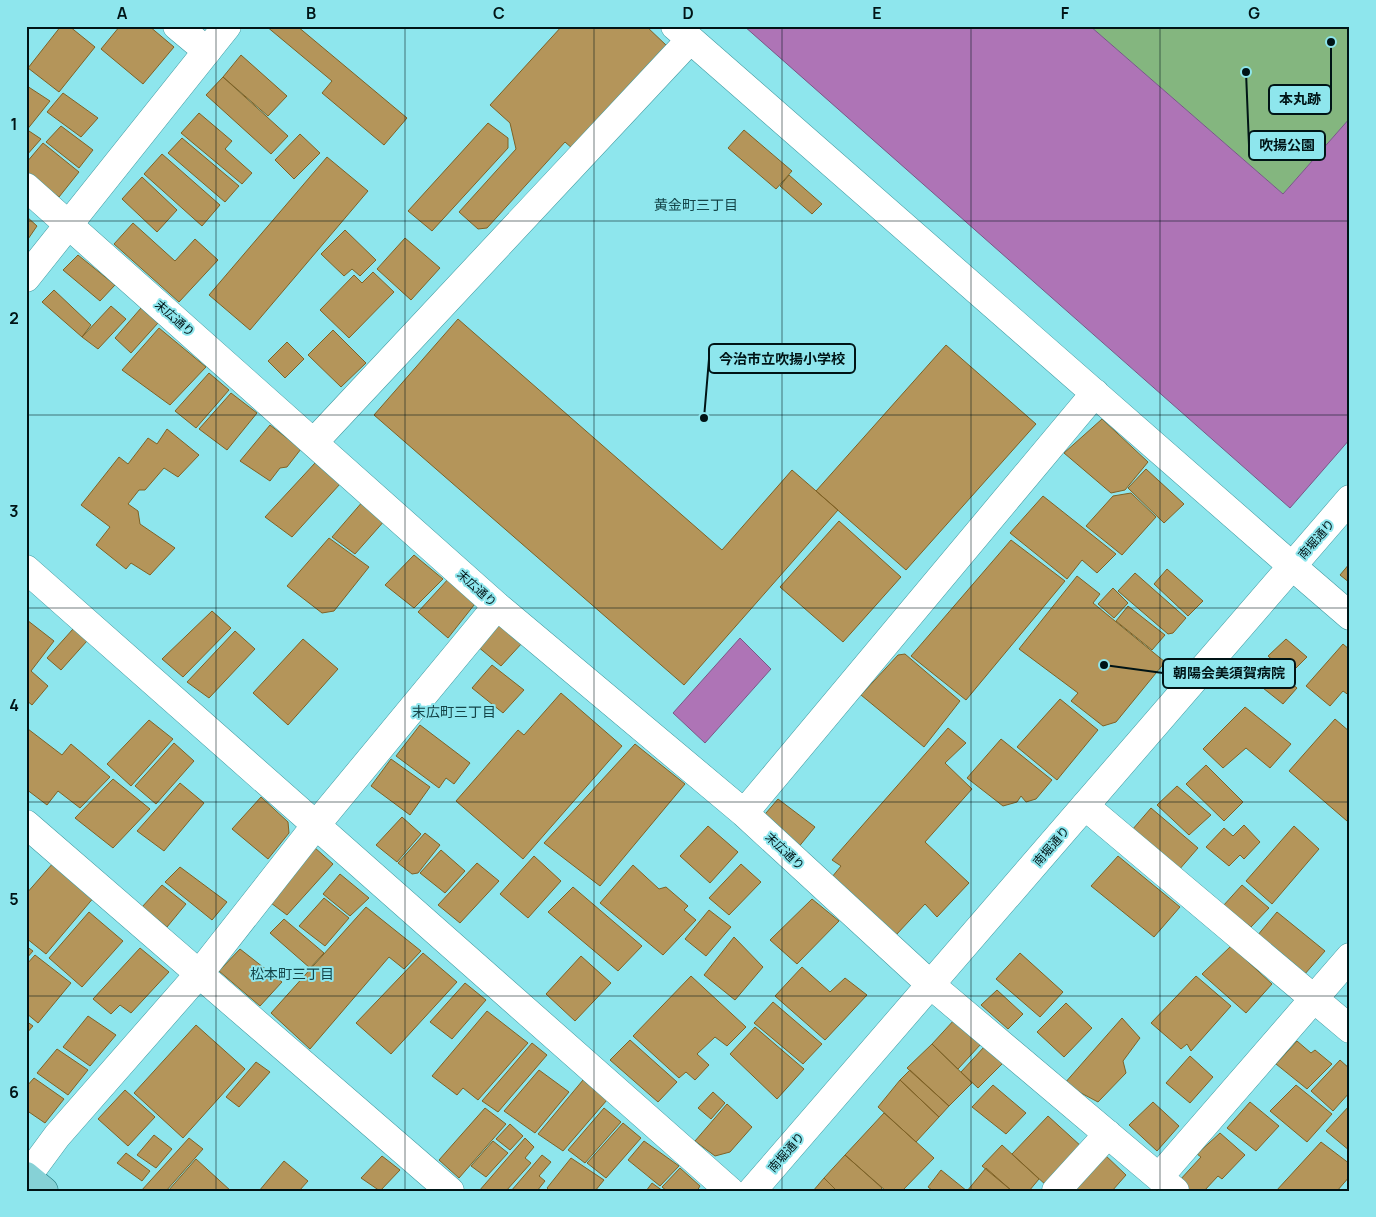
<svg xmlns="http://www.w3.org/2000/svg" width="1376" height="1217" viewBox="0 0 1376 1217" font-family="Manrope,'Noto Sans JP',sans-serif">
	<rect width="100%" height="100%" fill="#8ee6ed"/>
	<!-- green -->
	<path fill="#84b67f" d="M1090 26H1350V118L1283 194Z"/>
	<!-- water -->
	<path fill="#ae74b6" stroke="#7a5786" d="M744 26H1090L1283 194 1350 118V439L1290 508Z
		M740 638 771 669 705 743 673 713Z"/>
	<!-- building -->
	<path fill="#b4955a" stroke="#7f6226" d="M61 26H69L95 47 59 92 28 68Z
		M120 26H149L174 47 143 84 101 49Z
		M266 26H297L407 118 384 145 322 93 332 81Z
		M562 26H646L667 46 573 149 565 142 487 228 478 229 459 212 516 149 510 123 490 105Z
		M241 55 287 96 268 116 223 77Z
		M223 77 288 136 271 154 206 95Z
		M27 86 50 101 26 131V87Z
		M63 93 98 118 81 137 47 112Z
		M199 113 232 141 225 149 252 173 242 184 181 133Z
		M488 123 508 138V148L432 231 408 211Z
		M61 126 93 150 79 168 46 142Z
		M744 130 792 171 776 189 728 148Z
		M29 131 41 139 26 156V135Z
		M300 134 320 153 294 179 275 160Z
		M182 138 239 186 225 202 168 153Z
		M43 143 79 172 59 197 26 174V163Z
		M162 154 220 205 202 226 144 174Z
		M327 157 368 191 250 330 209 295Z
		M789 175 822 204 812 214 780 186Z
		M142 177 177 210 157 232 122 199Z
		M26 216 37 226 26 242Z
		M133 223 175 261 195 239 218 260 179 302 114 244Z
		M345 230 376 260 360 276 352 269 344 276 321 254Z
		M405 238 440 268 411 300 377 269Z
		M78 255 115 285 100 301 63 270Z
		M373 272 394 292 349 338 320 310 354 275 362 283Z
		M54 290 91 325 82 337 42 302Z
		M111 306 126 319 98 349 82 337Z
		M141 308 158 323 131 353 115 338Z
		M458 319 722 550 792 470 838 510 684 685 374 415Z
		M159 328 206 367 170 405 122 370Z
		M333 330 366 363 341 387 308 355Z
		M287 342 304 359 285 378 268 361Z
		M946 345 1036 424 906 570 816 491Z
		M209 373 229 390 196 428 175 411Z
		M231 393 257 413 227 450 199 429Z
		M1102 419 1148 462 1125 490 1111 493 1064 453Z
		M270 425 301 449 287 467 280 468 270 481 240 461Z
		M167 429 199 455 178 477 164 468 145 490H139L128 504 138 511 140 524 175 548 150 575 131 563 126 569 96 545 110 527 81 505 119 457 128 464 148 438 157 444Z
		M315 463 340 484 292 537 265 517Z
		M1146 469 1184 504 1164 523 1128 488Z
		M1131 493 1156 517 1122 555 1086 526 1113 496Z
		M1043 496 1116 554 1097 573 1082 560 1067 579 1010 533Z
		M364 500 386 519 355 554 332 537Z
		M839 521 901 577 843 642 780 587Z
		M329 538 369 567 334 611 322 613 287 586Z
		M1011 540 1065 581 966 700 911 656Z
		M414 555 443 579 414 608 385 585Z
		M1350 563V583L1340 575Z
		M1167 569 1203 601 1188 616 1154 584Z
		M1135 573 1186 618 1173 633 1168 634 1118 591Z
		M1077 576 1100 594 1093 603 1165 662 1116 722 1103 726 1071 701 1078 693 1019 649Z
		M450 577 478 600 448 638 418 612Z
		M1113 588 1128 603 1114 618 1098 604Z
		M1128 606 1165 635 1152 650 1116 621Z
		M212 611 231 628 183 677 162 659Z
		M27 620 54 641 31 671 48 686 32 705 26 700Z
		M499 623 523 642 501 666 477 646Z
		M73 629 87 641 61 670 47 658Z
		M235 631 255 649 209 698 187 682Z
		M303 639 338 669 288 725 253 693Z
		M1286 639 1307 657 1289 675 1268 656Z
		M1343 644 1350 650V696L1343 691 1330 706 1306 686Z
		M905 654 960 701 924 747 861 695 898 655Z
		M1262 659 1297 688 1283 704 1248 676Z
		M492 665 524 690 503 713 472 688Z
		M561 693 622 746 523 859 456 801 518 730 524 735Z
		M1060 699 1098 730 1057 780 1017 747Z
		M1245 707 1291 744 1270 768 1246 748 1223 768 1203 749Z
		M1335 719 1350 732V819L1347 821 1289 771Z
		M149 720 173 739 131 786 107 764Z
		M420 725 470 763 454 784 446 778 439 788 396 756Z
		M948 728 966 743 945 763 972 789 925 842 969 883 937 917 925 904 896 935 832 877 841 866 832 860Z
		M28 729 62 755 71 744 110 777 80 808 58 791 47 805 26 789V732Z
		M1001 739 1052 780 1036 799 1026 802 1021 796 1017 802 1003 806 967 778Z
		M174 743 194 761 156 804 135 786Z
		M635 744 685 784 600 886 544 843Z
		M391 759 430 787 410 815 371 786Z
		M1206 765 1243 802 1224 821 1186 784Z
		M113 779 150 809 113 848 75 818Z
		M180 783 204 803 164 851 137 831Z
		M1177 786 1211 815 1189 835 1157 805Z
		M261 797 288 822 289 833 268 859 232 829Z
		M778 799 815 827 797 849 760 820Z
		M1151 808 1198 848 1178 871 1132 830Z
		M402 817 421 834 397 862 376 845Z
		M1244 825 1260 842 1244 859 1240 855 1229 866 1206 847 1224 828 1233 836Z
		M708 826 738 852 710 883 680 856Z
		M1294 826 1319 849 1272 904 1246 881Z
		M425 833 440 845 418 873 412 874 398 863Z
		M314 847 333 864 287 915 267 900Z
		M441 850 465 871 445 893 420 873Z
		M534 856 561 881 528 918 500 894Z
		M1118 856 1180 907 1154 937 1091 886Z
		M54 862 95 896 46 954 26 938V894Z
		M477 863 499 881 460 923 438 905Z
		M741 864 761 882 729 915 709 898Z
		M633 865 659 889 666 887 688 906 684 910 696 920 663 955 600 903Z
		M180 867 227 902 212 920 165 882Z
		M340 874 369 898 350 916 323 894Z
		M162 885 186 904 167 927 142 907Z
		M1242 885 1269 908 1251 927 1223 906Z
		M573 887 642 946 618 971 548 912Z
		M324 898 349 918 325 946 299 926Z
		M812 899 839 921 797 964 770 940Z
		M366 907 421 951 404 969 389 957 310 1049 271 1013Z
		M709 910 731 927 706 956 685 939Z
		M89 912 123 941 82 987 49 958Z
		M1277 912 1325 951 1304 975 1257 936Z
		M284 919 324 953 310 968 270 933Z
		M734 937 763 967 735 1000 704 975Z
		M26 946 33 951 26 959Z
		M1231 946 1272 984 1246 1013 1202 974Z
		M140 948 169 972 131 1013 120 1005 111 1014 93 999Z
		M240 949 282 982 260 1006 219 971Z
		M423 953 457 982 391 1054 356 1023Z
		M1020 953 1063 992 1040 1017 996 979Z
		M35 955 71 983 38 1023 26 1013V965Z
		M581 956 611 983 575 1021 546 994Z
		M802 967 830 992 845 978 867 995 825 1040 775 996Z
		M691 976 746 1027 727 1046 715 1037 697 1054 709 1065 695 1080 686 1072 679 1078 633 1036Z
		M1196 976 1231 1006 1191 1051 1187 1044 1181 1049 1151 1023Z
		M465 983 486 1000 452 1039 430 1022Z
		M997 990 1023 1014 1008 1029 981 1005Z
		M773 1002 822 1044 803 1064 754 1023Z
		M1066 1003 1092 1028 1064 1057 1037 1032Z
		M487 1011 528 1043 478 1100 463 1088 457 1095 432 1076Z
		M88 1016 116 1035 90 1066 63 1047Z
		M1122 1018 1140 1038 1123 1061 1126 1073 1098 1102 1064 1084Z
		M955 1019 981 1044 958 1069 932 1044Z
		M26 1021 33 1026 26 1034Z
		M196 1025 245 1069 183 1138 134 1093Z
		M755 1027 804 1069 777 1099 730 1054Z
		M630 1040 677 1082 658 1102 610 1060Z
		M1297 1041 1311 1053 1315 1050 1332 1064 1307 1089 1276 1064Z
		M532 1043 547 1055 498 1112 482 1101Z
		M932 1044 972 1083 949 1106 907 1068Z
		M984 1047 1003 1063 978 1088 961 1072Z
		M57 1049 88 1070 68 1095 37 1073Z
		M1190 1056 1213 1077 1190 1103 1166 1083Z
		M1340 1060 1350 1069V1092L1333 1111 1311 1091Z
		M256 1062 270 1072 239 1107 226 1097Z
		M539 1070 569 1092 535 1133 504 1111Z
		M910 1070 949 1106 939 1117 900 1080Z
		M34 1078 64 1099 45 1123 26 1110V1087Z
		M583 1080 607 1100 563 1151 538 1134Z
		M900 1080 939 1117 916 1142 878 1107Z
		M993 1085 1026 1113 1006 1134 972 1107Z
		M1296 1085 1332 1114 1307 1142 1270 1111Z
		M125 1090 155 1117 128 1146 98 1119Z
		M713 1092 725 1103 711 1119 698 1108Z
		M1153 1102 1179 1126 1157 1151 1129 1125Z
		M1250 1102 1279 1126 1256 1151 1227 1128Z
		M727 1104 752 1127 730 1152 715 1156 695 1141Z
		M1350 1105V1151L1326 1131Z
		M485 1108 506 1124 459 1178 439 1160Z
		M604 1108 621 1122 585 1163 568 1150Z
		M884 1113 934 1158 902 1191H886L845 1155Z
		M1048 1116 1082 1147 1047 1186 1012 1154Z
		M623 1123 641 1138 606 1178 587 1163Z
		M510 1124 523 1136 510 1150 496 1139Z
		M1220 1133 1245 1155 1222 1179 1218 1176 1204 1191H1191L1179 1181 1201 1157 1197 1154Z
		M154 1135 172 1149 156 1168 137 1155Z
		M189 1138 203 1149 166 1191H141Z
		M525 1138 534 1147 525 1158 531 1163 506 1191H479Z
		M493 1141 508 1153 486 1177 471 1166Z
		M644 1141 679 1166 660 1186 628 1160Z
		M1321 1142 1350 1164V1176L1337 1191H1276Z
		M1002 1145 1039 1179 1029 1191H1012L982 1166Z
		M126 1153 150 1171 142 1181 117 1163Z
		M1103 1153 1126 1175 1112 1191H1069Z
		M542 1155 551 1162 539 1176 545 1181 537 1191H511Z
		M845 1155 882 1188 879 1191H837L824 1178Z
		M382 1156 400 1170 380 1191 361 1178Z
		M571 1158 604 1180 595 1191H550L547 1188Z
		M196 1159 231 1191H168Z
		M284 1161 308 1181 299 1191H259Z
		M680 1168 700 1186 697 1191H667L662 1187Z
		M986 1168 1012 1191H967Z
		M941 1170 967 1191H933L928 1187Z
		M824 1178 837 1191H813Z
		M652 1183 663 1191H646Z"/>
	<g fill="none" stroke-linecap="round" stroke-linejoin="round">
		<!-- minor casing -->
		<g stroke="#419ba2" stroke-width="29">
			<path id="minor" d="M177 26 207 51
				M675 26 1292 566
				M26 187 497 606 744 813 931 985 1175 1191
				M315 441 690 40
				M26 569 730 1191
				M1085 806 1350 1029
				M744 813 1095 393
				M26 824 450 1191
				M1159 1177 1350 957
				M26 1178 57 1136 199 974 316 825 497 606
				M1056 1191 1108 1134"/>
		</g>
		<!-- tertiary casing -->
		<g stroke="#419ba2" stroke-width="29">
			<path id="tertiary" d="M26 278 227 26
				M1292 566 1350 616
				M752 1191 1350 499"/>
		</g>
		<!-- primary casing -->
		<g stroke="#237b81" stroke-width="29">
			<path id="primary" d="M26 1176 44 1191"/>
		</g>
		<!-- minor -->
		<use href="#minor" stroke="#fff" stroke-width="28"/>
		<!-- tertiary -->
		<use href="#tertiary" stroke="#fff" stroke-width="28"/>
		<!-- primary -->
		<use href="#primary" stroke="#86d1d6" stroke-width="28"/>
	</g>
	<!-- grid -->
	<path fill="none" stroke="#001416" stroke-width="1" stroke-opacity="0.55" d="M216 26V1191M405 26V1191M594 26V1191M782 26V1191M971 26V1191M1160 26V1191M26 221H1350M26 415H1350M26 608H1350M26 802H1350M26 996H1350"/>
	<g text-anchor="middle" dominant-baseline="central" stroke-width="4" stroke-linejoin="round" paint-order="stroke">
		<!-- street labels -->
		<g font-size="12" fill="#001416" stroke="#8ee6ed">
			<text transform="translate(175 318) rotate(41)">末広通り</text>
			<text transform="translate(1316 539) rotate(-49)">南堀通り</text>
			<text transform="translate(477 588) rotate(42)">末広通り</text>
			<text transform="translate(1051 846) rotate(-49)">南堀通り</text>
			<text transform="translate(785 851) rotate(43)">末広通り</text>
			<text transform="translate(786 1152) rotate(-49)">南堀通り</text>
		</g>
		<!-- neighbourhood labels -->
		<g font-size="14" fill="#144448" stroke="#8ee6ed">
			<text x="696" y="204">黄金町三丁目</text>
			<text x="454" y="711">末広町三丁目</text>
			<text x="292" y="973">松本町三丁目</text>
		</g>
	</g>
	<!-- callouts -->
	<path fill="none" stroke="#001416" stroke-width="2" d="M1331 42L1331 99M1246 72L1249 145M704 418L709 359M1104 665L1163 673"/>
	<g fill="#001416" stroke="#8ee6ed" stroke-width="2">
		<circle cx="1331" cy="42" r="5"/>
		<circle cx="1246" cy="72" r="5"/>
		<circle cx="704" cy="418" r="5"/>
		<circle cx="1104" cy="665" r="5"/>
	</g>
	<g fill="#8ee6ed" stroke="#001416" stroke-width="2">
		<rect x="1269" y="85" width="62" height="29" rx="5"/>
		<rect x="1249" y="131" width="76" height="29" rx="5"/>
		<rect x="709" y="344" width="146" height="29" rx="5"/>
		<rect x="1163" y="659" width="132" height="29" rx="5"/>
	</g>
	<g font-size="14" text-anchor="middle" font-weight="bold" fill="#001416">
		<text x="1300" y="104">本丸跡</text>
		<text x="1287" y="150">吹揚公園</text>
		<text x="782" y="364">今治市立吹揚小学校</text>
		<text x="1229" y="678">朝陽会美須賀病院</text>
	</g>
	<!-- border -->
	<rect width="1376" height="1217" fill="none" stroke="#8ee6ed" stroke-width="55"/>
	<rect x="28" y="28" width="1320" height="1162" fill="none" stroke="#001416" stroke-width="2"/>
	<g font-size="16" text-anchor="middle" font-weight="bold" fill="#001416">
		<text x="122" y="19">A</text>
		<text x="311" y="19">B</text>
		<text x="499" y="19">C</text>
		<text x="688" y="19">D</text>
		<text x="877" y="19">E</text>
		<text x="1065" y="19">F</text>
		<text x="1254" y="19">G</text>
		<text x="14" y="130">1</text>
		<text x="14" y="324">2</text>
		<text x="14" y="517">3</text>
		<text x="14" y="711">4</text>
		<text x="14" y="905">5</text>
		<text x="14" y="1098">6</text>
	</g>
</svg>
